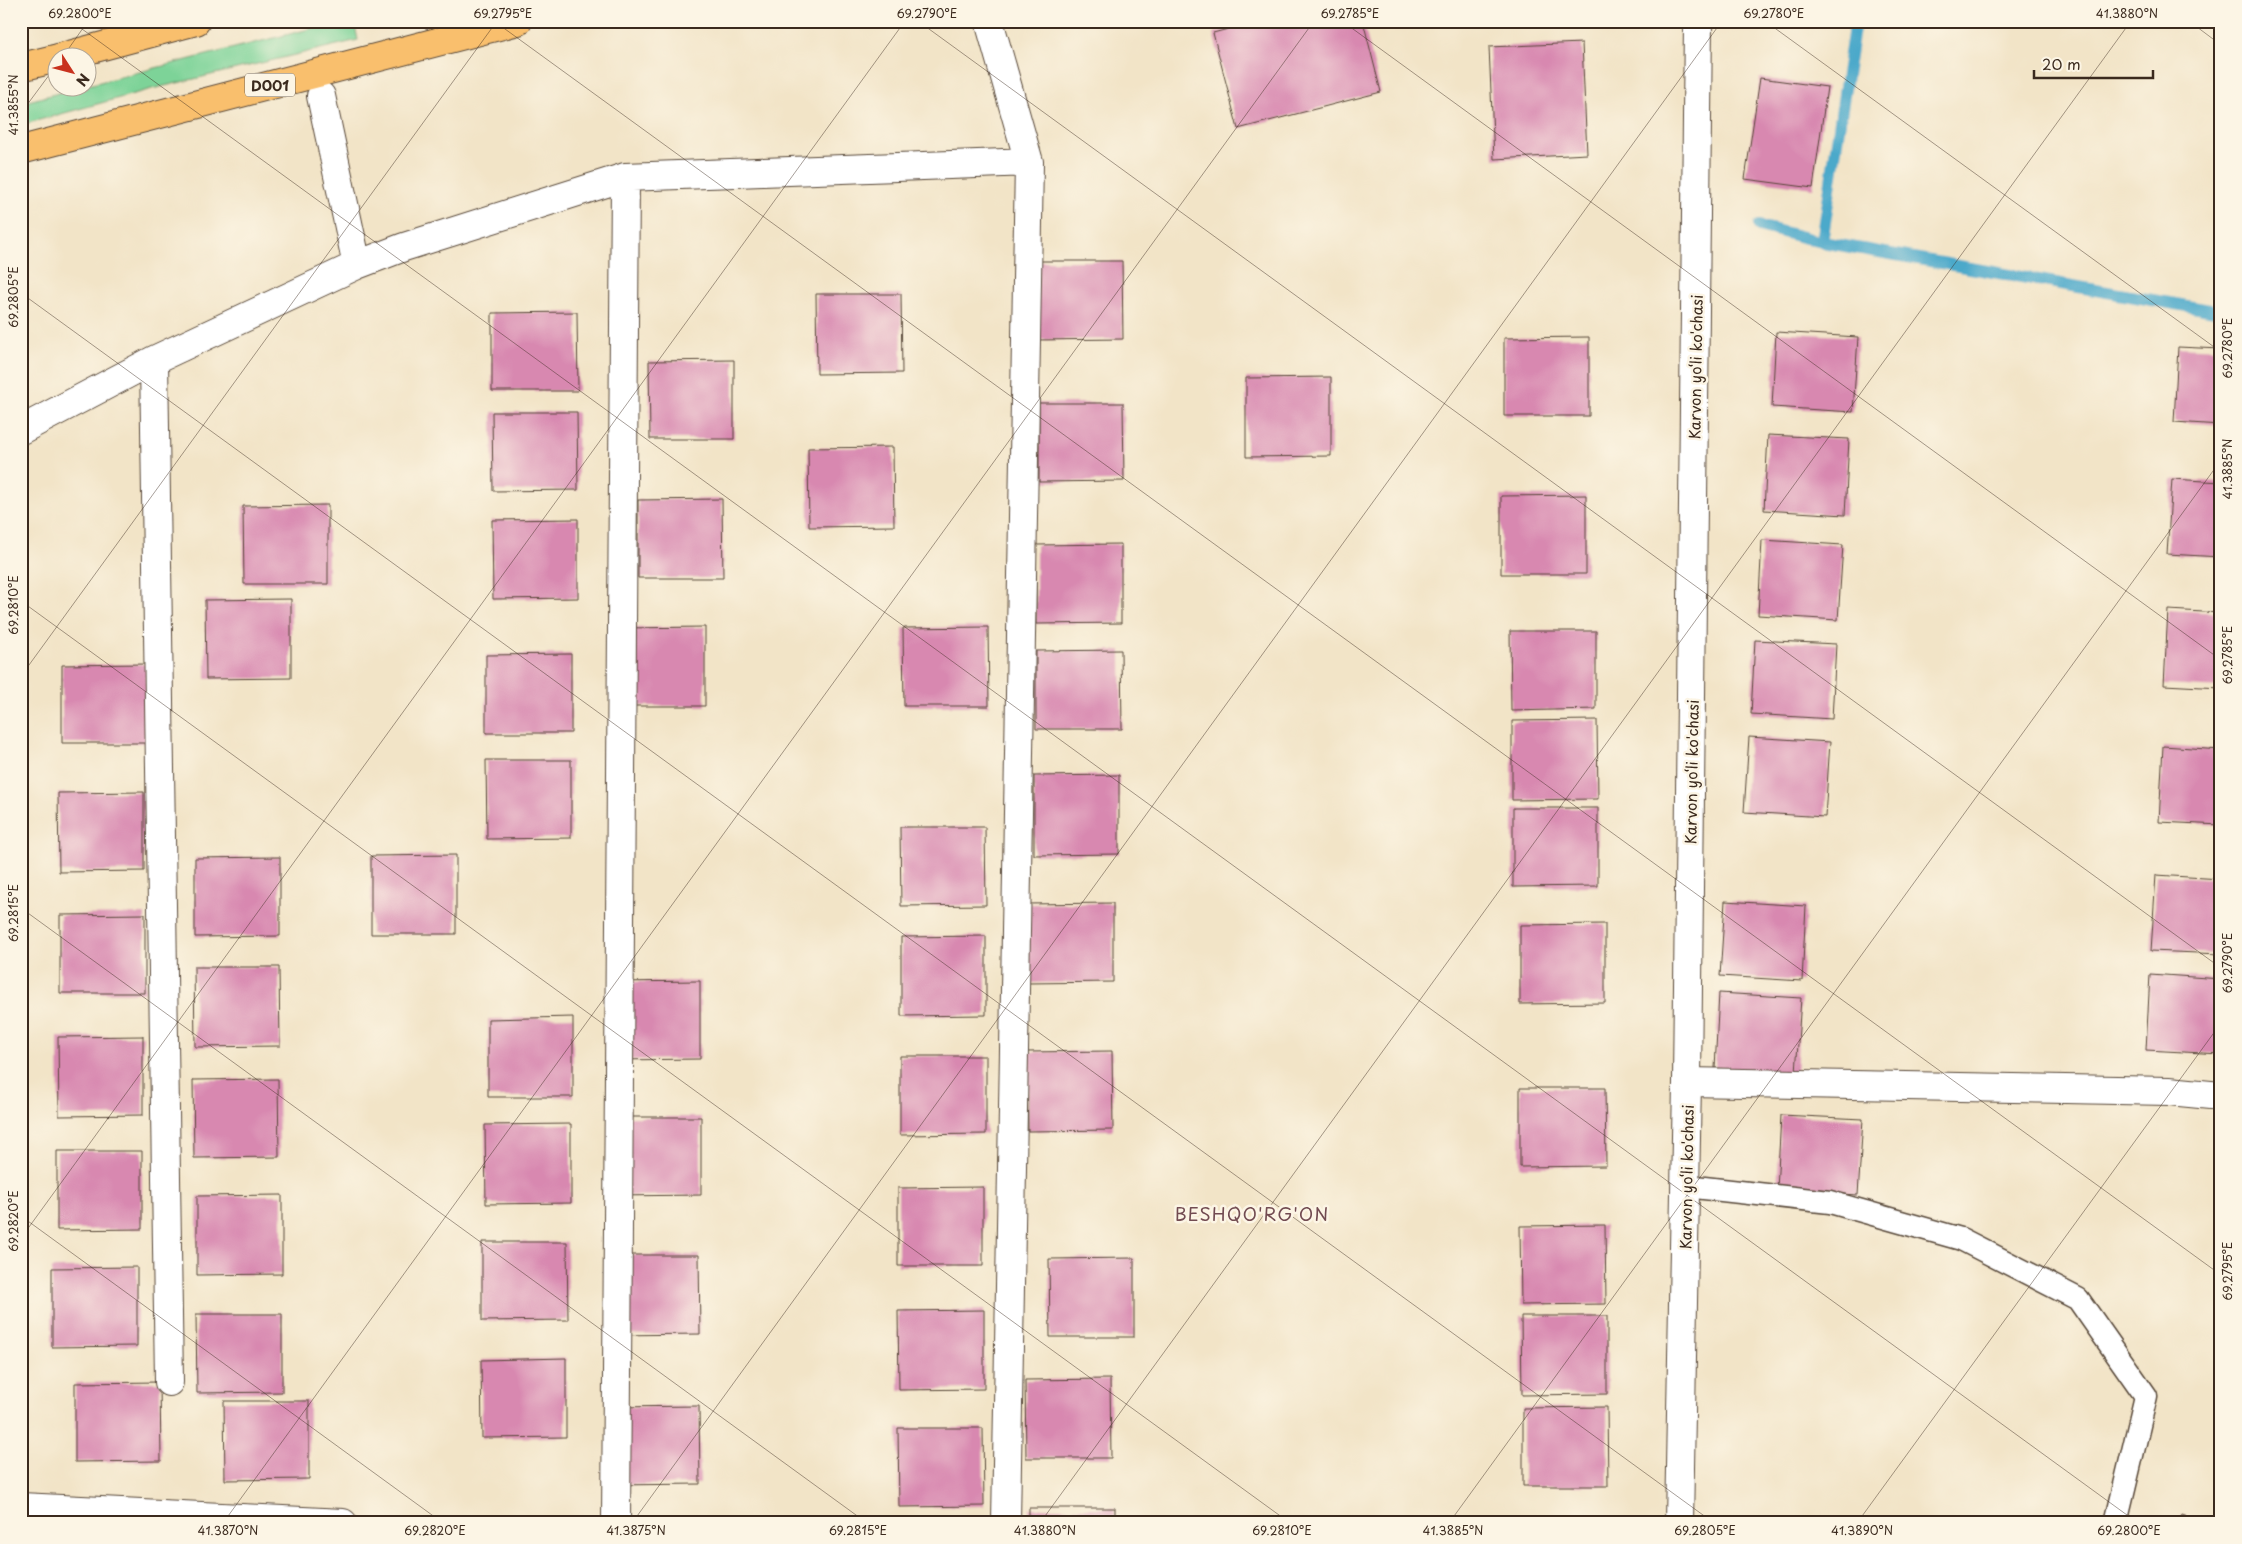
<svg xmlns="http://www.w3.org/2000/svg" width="2242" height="1544" viewBox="0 0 2242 1544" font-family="'Playpen Sans',sans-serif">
	<rect width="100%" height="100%" fill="#fcf5e5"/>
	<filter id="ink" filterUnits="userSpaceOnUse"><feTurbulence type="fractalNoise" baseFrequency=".02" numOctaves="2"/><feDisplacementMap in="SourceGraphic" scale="10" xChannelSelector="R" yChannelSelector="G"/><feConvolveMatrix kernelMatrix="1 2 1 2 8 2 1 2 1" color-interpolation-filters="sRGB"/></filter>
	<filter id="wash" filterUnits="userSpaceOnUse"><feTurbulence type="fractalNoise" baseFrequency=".0096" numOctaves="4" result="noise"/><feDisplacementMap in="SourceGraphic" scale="20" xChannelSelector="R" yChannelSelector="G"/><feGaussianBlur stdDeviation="1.12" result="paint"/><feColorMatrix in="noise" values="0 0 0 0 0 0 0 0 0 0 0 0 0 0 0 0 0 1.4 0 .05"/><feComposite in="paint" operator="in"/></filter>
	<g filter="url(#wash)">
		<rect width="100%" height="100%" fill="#f2e4c7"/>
		<!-- green -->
		<path fill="#7dd398" stroke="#5c7e5b" d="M341 21H354L358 40 152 89 21 125V103L77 88H88V85Z"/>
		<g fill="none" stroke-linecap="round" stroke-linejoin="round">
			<!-- stream -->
			<path stroke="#4ca9ca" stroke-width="12" d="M1759 226 1822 242 2221 312
				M1822 242 1855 21"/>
		</g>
		<g id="blocks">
			<!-- building -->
			<path fill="#d888b0" d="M1258 21H1363L1381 92 1238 129 1213 33Z
				M1582 43 1587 154 1494 159 1489 47Z
				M1760 78 1827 87 1813 188 1745 179Z
				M1037 261H1122L1123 339 1037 340Z
				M816 294H901L902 373 817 374Z
				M577 312 578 391H492V313Z
				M1776 332 1858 337 1853 412 1772 407Z
				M1589 337V416H1504V338Z
				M2178 347 2221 349V425L2174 422Z
				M734 360V439H650L649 361Z
				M1331 377V456L1246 457V378Z
				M1039 403H1123L1124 481 1039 482Z
				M492 412H577L578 490 493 491Z
				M1768 435 1849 439 1845 515 1764 510Z
				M893 447 894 526 809 527 808 448Z
				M2172 479 2221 482V557L2167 554Z
				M1586 495V574H1501V496Z
				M722 499 723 578H638V500Z
				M328 505V584H244L243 506Z
				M578 519V598L493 599 492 520Z
				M1762 540 1843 545 1838 620 1758 615Z
				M1121 544V623L1036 624V545Z
				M291 599V678L206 679 205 600Z
				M2168 610 2221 613V688L2164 685Z
				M705 627V706H621V628Z
				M988 627 989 706H904L903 628Z
				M1510 631H1596V709L1511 711Z
				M1755 640 1836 644 1832 719 1751 714Z
				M1121 650 1122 729H1036V651Z
				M571 654V733H486V655Z
				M146 664 147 743H62V665Z
				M1597 720 1598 799 1512 800V721Z
				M1749 737 1830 742 1825 817 1744 812Z
				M2163 746 2221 750V825L2159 822Z
				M486 760H571V838L487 839Z
				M1119 775V854L1034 855V776Z
				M144 792V871L59 872 58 793Z
				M1513 808H1598V886L1513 887Z
				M900 827H985L986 905 901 906Z
				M456 855V934H371V856Z
				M280 857V936L195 937V858Z
				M2156 875 2221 879V954L2151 951Z
				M1725 901 1806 906 1802 981 1720 976Z
				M1113 903V982L1028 983 1027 904Z
				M145 914V993H60V915Z
				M1605 924V1003L1520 1004V925Z
				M986 936V1015L901 1016V937Z
				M194 967H279L280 1046 195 1047Z
				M2150 974 2221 979V1054L2146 1050Z
				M700 981V1059L616 1060 615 982Z
				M1719 993 1801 998 1796 1073 1715 1068Z
				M573 1017V1097H488V1019Z
				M143 1036V1115L59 1116 58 1037Z
				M1112 1051 1113 1130 1028 1131 1027 1052Z
				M900 1056H986V1134L900 1135Z
				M278 1079 279 1157 194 1158 193 1080Z
				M1520 1088H1605L1606 1166 1520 1167Z
				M1781 1115 1863 1119 1858 1195 1777 1190Z
				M616 1117H701V1195L616 1196Z
				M571 1124V1203L486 1204 485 1125Z
				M57 1151H142V1229L57 1230Z
				M983 1187V1266H898V1188Z
				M282 1195V1274L197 1275V1196Z
				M1605 1225 1606 1304 1521 1305 1520 1226Z
				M482 1242H567L568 1320 482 1321Z
				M614 1255H699L700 1334 615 1335Z
				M1134 1258V1337H1050L1049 1259Z
				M137 1267V1346L52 1347V1268Z
				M984 1310V1389L899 1390 898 1311Z
				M196 1314H282V1392L197 1393Z
				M1521 1316H1607V1394L1522 1395Z
				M566 1358V1437L482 1438 481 1360Z
				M1110 1379 1111 1458H1026L1025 1380Z
				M160 1382 161 1461 75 1462V1383Z
				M224 1401H309V1479L225 1480Z
				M699 1406 700 1484 614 1485V1407Z
				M1607 1407 1608 1486H1523V1408Z
				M898 1428H983L984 1506 899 1507Z
				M1029 1508H1115V1523H1029Z
				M2182 1515 2203 1522V1523H2179Z"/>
		</g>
	</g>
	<g filter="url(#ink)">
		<use href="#blocks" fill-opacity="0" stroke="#564637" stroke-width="1"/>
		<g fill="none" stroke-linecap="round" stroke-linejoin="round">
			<!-- service casing -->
			<g stroke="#564637" stroke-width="25">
				<path id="service" d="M1686 1186 1830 1202 1961 1239 2078 1299 2146 1396 2116 1523"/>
			</g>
			<!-- minor casing -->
			<g stroke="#564637" stroke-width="30">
				<path id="minor" d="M989 21 1029 162 1006 1523
					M321 96 357 265
					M154 360 169 1382
					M21 430 154 360 357 265 404 247 625 177 1029 162
					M1687 1082 2169 1091 2221 1096
					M21 1507 343 1523
					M616 1523 625 177"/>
			</g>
			<!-- tertiary casing -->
			<g stroke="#564637" stroke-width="30">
				<path id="tertiary" d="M1679 1523 1687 1082 1698 21"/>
			</g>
			<!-- trunk casing -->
			<g stroke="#564637" stroke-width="30">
				<path id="trunk" d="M58 58 196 21
					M21 67 58 58
					M21 150 518 21"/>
			</g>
			<!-- service -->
			<use href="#service" stroke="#fff" stroke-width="22"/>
			<!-- minor -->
			<use href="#minor" stroke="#fff" stroke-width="28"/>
			<!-- tertiary -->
			<use href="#tertiary" stroke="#fff" stroke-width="28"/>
			<!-- trunk -->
			<use href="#trunk" stroke="#f9bf6d" stroke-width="28"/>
		</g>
	</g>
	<!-- ticks -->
	<path fill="none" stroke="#3b2a1e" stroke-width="1" stroke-opacity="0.45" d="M71 21 2138 1523M494 21 2221 1275M918 21 2221 968M1342 21 2221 660M1765 21 2221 352M2189 21 2221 45M62 58 88 21M21 113 58 63M21 293 1714 1523M21 601 1290 1523M21 676 497 21M21 908 867 1523M21 1216 443 1523M21 1238 905 21M223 1523 1314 21M632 1523 1722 21M1040 1523 2131 21M1449 1523 2221 460M1857 1523 2221 1023"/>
	<g text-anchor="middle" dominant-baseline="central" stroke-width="5" stroke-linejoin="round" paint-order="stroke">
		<!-- shield labels -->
		<rect fill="#fcf5e5" stroke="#75675a" stroke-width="1" x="245" y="73.5" width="50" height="23" rx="4"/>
		<g font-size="14" font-weight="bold" fill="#3b2a1e">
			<text x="270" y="85">D001</text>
		</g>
		<!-- street labels -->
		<g font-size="15" fill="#3b2a1e" stroke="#fcf5e5">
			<text transform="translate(1695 367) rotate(-89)">Karvon yo‘li ko'chasi</text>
			<text transform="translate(1691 772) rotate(-89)">Karvon yo‘li ko'chasi</text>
			<text transform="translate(1686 1177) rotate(-89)">Karvon yo‘li ko'chasi</text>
		</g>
		<!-- quarter labels -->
		<g font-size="18" letter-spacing="1" fill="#724b51" stroke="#fcf5e5">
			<text x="1252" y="1213">BESHQO'RG'ON</text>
		</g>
	</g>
	<!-- margin -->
	<rect width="2242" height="1544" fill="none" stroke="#fcf5e5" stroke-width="55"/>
	<!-- north arrow -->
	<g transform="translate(72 72) rotate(126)"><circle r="24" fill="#fcf5e5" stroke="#afa495"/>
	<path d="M0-4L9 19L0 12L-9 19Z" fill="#c8321e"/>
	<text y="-8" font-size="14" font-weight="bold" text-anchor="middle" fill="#3b2a1e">N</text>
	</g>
	<!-- scale -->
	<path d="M2034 70v8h119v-8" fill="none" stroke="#3b2a1e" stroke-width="2.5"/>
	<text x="2042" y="70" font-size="15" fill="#3b2a1e" stroke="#fcf5e5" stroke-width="4" paint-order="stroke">20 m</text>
	<rect x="28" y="28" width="2186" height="1488" fill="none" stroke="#3b2a1e" stroke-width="2"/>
	<g font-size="12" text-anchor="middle" fill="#3b2a1e">
		<text x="80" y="18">69.2800°E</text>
		<text x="503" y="18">69.2795°E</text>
		<text x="927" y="18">69.2790°E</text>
		<text x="1350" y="18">69.2785°E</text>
		<text x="1774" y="18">69.2780°E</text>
		<text x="2127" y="18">41.3880°N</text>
		<text transform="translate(14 105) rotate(-90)" y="4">41.3855°N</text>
		<text transform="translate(14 297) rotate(-90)" y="4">69.2805°E</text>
		<text transform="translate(2228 348) rotate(-90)" y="4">69.2780°E</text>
		<text transform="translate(2228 469) rotate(-90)" y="4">41.3885°N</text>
		<text transform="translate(14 605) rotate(-90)" y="4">69.2810°E</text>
		<text transform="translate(2228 655) rotate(-90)" y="4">69.2785°E</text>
		<text transform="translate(14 913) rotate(-90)" y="4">69.2815°E</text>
		<text transform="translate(2228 963) rotate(-90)" y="4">69.2790°E</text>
		<text transform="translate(14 1221) rotate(-90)" y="4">69.2820°E</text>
		<text transform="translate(2228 1271) rotate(-90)" y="4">69.2795°E</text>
		<text x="228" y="1535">41.3870°N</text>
		<text x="435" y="1535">69.2820°E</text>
		<text x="636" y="1535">41.3875°N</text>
		<text x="858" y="1535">69.2815°E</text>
		<text x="1045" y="1535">41.3880°N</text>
		<text x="1282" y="1535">69.2810°E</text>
		<text x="1453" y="1535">41.3885°N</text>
		<text x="1705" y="1535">69.2805°E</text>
		<text x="1862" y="1535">41.3890°N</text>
		<text x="2129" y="1535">69.2800°E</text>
	</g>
</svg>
